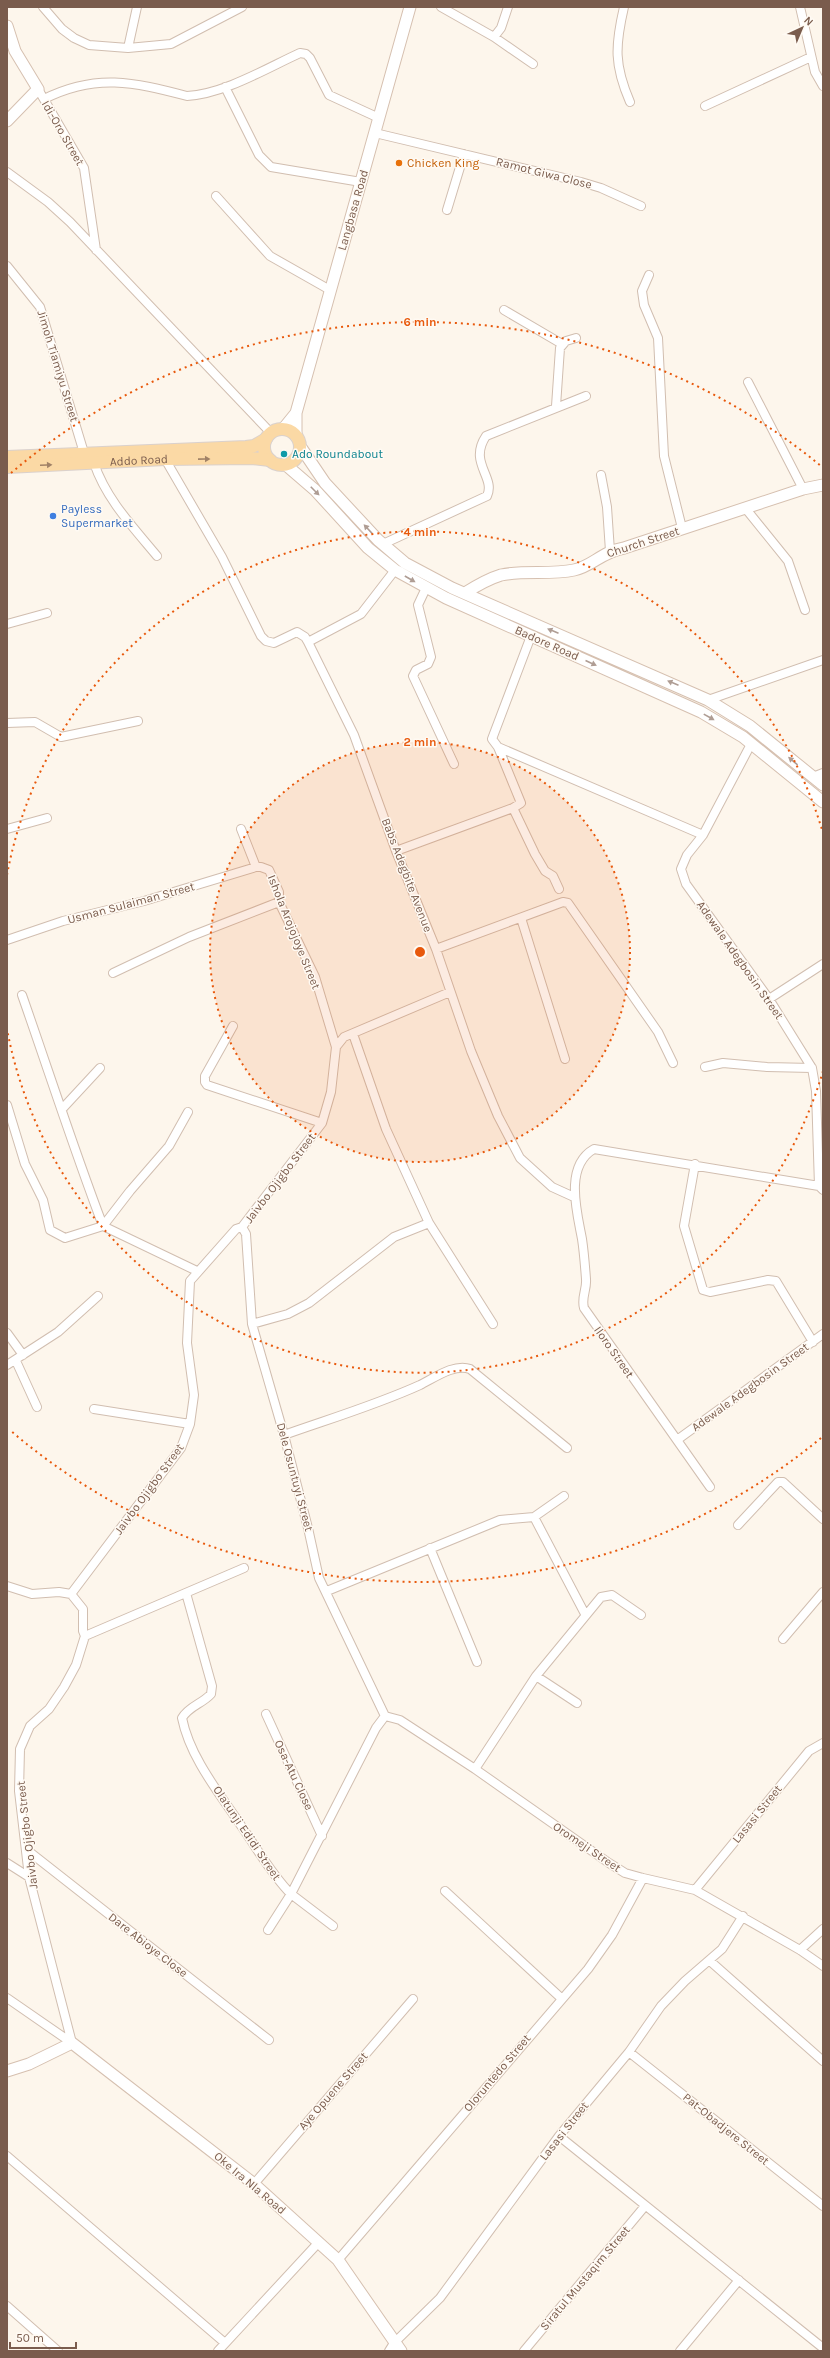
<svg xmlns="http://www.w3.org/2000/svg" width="830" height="2358" viewBox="0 0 830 2358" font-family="Karla,sans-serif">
	<rect width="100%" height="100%" fill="#fdf6ec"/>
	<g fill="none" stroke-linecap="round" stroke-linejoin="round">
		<!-- street casing -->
		<g stroke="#d1beb0" stroke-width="10">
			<path id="street" d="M43 7 62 29 74 38 89 45 128 48 171 44 242 7
				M441 7 494 37 533 64
				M624 7C615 46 614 65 630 102
				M800 7 815 72 823 86
				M494 37 501 28 508 7
				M128 48 137 7
				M225 87 259 155 271 167 361 182
				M38 89 84 168 96 250
				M44 99C96 73 133 82 187 96 224 94 267 68 300 53L306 54 310 58 329 95 379 118
				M705 106 811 57
				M375 133 581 182 601 188 641 206
				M7 172 48 202 70 222 271 433
				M216 196 270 256 330 290
				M447 210 464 154
				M7 266 40 307 84 453
				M649 275 642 291 644 305 658 338 664 456 682 528
				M504 310 562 344
				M748 382 803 489
				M556 406 560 348 566 341 576 338
				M165 459 222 557 261 636 266 641 274 643 297 632 305 637 308 642 361 614 395 570
				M94 463C106 499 133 527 157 556
				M601 475 607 507 610 551
				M746 509 788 561 805 610
				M383 544 487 496C496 477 468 463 486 436L586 396
				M426 588 418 605 431 657 428 664 416 670 413 676 454 764
				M7 624 47 613
				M308 642 354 735 396 851 436 949 471 1051 498 1116 520 1158 552 1187 574 1197
				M708 700 823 660
				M7 723 35 722 61 737 138 721
				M751 744 703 835 687 855 681 869 686 884 769 999 812 1068 816 1091 819 1186 823 1190
				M498 747 703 835
				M813 777 823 773
				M513 808 535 854 545 871 553 876 559 889
				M7 829 47 818
				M241 829 256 867H261L269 870 279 892V902L315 977 336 1047
				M396 851 513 808 521 803 498 747 492 739 531 636
				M521 918 565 1059
				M7 940 63 921 144 901 256 867
				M436 949 563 902 568 903 658 1032 673 1063
				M113 973 189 937 279 902
				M22 995C49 1072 74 1150 103 1226L197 1271
				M769 999 823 964
				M233 1026 205 1076V1082L207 1085 322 1123
				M353 1034 386 1129 429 1223 493 1324
				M705 1067 723 1063 767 1067 812 1068
				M7 1105 25 1164 43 1200 50 1230 65 1238 103 1226 130 1191 169 1146 188 1112
				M62 1109 100 1068
				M695 1164 684 1226 703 1290 710 1292 768 1280 776 1281 813 1342
				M242 1227 246 1234 252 1324 284 1435 308 1528 319 1578 385 1716
				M252 1324 288 1314 309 1303 394 1237 429 1223
				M7 1333 23 1355
				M16 1361 37 1407
				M7 1365 58 1332 98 1296
				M94 1409 190 1424
				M284 1435C329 1419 376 1405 420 1385 434 1378 455 1363 470 1369L567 1448
				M677 1440 823 1334
				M710 1487 584 1308C581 1297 587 1290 586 1279 585 1266 584 1252 582 1239 577 1212 564 1166 594 1149L819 1186
				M534 1517 585 1614
				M738 1525 778 1482H783L823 1519
				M430 1548 477 1662
				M7 1586 32 1594 59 1592 71 1594
				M327 1591 500 1520 534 1517 564 1496
				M186 1593 212 1686 211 1694C202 1704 189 1706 182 1718 190 1758 220 1794 242 1827 258 1850 272 1875 291 1894L376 1728 385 1716
				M71 1594 181 1448 190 1424 194 1395 187 1343 190 1281 236 1229 242 1227 322 1123 331 1092 336 1047 344 1037 450 992
				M71 1594 83 1609V1631L85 1636 76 1665 64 1687 49 1709 30 1726 20 1749 19 1791 29 1877 72 2043
				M85 1636 244 1568
				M783 1639 823 1592
				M536 1676 577 1703
				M266 1714 322 1836
				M385 1716 400 1720 475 1769 609 1863 625 1873 643 1878 695 1890 800 1950 823 1966
				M475 1769 536 1676 601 1597 612 1595 641 1615
				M27 1850 269 2040
				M7 1863 29 1877
				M695 1890 809 1751 823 1743
				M445 1891 561 1998
				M268 1930 291 1894 333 1926
				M800 1950 823 1929
				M710 1961 823 2061
				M7 1998 72 2043
				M629 2052 823 2206
				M559 2136 823 2348
				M7 2156 225 2343
				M254 2184 413 1999
				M338 2260 588 1969 612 1935 643 1878
				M7 2306 58 2351
				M218 2351 319 2242
				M389 2351 394 2343 440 2298 559 2136 629 2052 661 2006 685 1981 722 1949 743 1916
				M524 2351 645 2206
				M680 2351 739 2280"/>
		</g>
		<!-- secondary casing -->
		<g stroke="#d6c0b0" stroke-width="13">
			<path id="secondary" d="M7 26 15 51 38 89 7 121
				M283 429 296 413
				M296 436V413L410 7
				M302 449 325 483 378 540 405 563 452 588 708 700 750 726 823 785
				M286 465 315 490 368 548 395 570 446 598 701 712 743 737 823 802
				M465 593C476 586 488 579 501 575 525 570 550 575 574 570 593 566 601 552 624 548L803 489 823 485
				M7 2071 29 2064 72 2043 254 2184 338 2260 401 2351"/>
		</g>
		<!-- primary casing -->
		<g stroke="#dad1cd" stroke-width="14">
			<g id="primary">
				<circle cx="282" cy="447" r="18"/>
				<path d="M7 457 246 447 254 446 266 439"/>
				<path id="s1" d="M7 467 165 459 251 458 270 460"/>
			</g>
		</g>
		<!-- street -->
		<use href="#street" stroke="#fff" stroke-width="8"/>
		<!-- secondary -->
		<use href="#secondary" stroke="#fff" stroke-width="11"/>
		<!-- primary -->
		<use href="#primary" stroke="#fbd9a5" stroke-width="12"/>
	</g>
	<!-- one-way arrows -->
	<defs><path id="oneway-solid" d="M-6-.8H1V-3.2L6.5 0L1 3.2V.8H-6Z"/></defs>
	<g fill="#a18267">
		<use href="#oneway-solid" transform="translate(204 459) rotate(-1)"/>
		<use href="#oneway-solid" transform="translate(46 465) rotate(-3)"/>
	</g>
	<g fill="#af9d94">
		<use href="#oneway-solid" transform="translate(315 491) rotate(45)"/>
		<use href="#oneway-solid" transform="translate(368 529) rotate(-133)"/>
		<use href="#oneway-solid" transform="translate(410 579) rotate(30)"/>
		<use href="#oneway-solid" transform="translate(553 631) rotate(-157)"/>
		<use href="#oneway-solid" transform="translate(591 663) rotate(24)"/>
		<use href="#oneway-solid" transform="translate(673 683) rotate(-157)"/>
		<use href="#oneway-solid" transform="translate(709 717) rotate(29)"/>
		<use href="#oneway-solid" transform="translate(793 761) rotate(-140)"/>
	</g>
	<!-- distance rings -->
	<circle cx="420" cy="952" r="210" fill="#e8590c" fill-opacity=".12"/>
	<g fill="none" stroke="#e8590c" stroke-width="2" stroke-dasharray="2 4">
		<circle cx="420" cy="952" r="210"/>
		<path d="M823 1071A420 420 0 0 1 7 1029M7 875A420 420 0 0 1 823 833"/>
		<path d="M821 1438A630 630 0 0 1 11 1431M11 473A630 630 0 0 1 821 466"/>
	</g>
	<!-- markers -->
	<circle fill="#e8710a" stroke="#fffaf3" stroke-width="1.5" cx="399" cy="163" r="4"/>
	<circle fill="#0f9aa8" stroke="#fffaf3" stroke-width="1.5" cx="284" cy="454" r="4"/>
	<circle fill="#3f7fe0" stroke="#fffaf3" stroke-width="1.5" cx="53" cy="516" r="4"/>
	<g text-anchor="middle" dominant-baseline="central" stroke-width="3" stroke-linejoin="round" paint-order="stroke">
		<!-- street labels -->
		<g font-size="12" fill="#7a5c4d" stroke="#fffaf3">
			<text transform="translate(63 133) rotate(60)">Idi-Oro Street</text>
			<text transform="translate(544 173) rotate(14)">Ramot Giwa Close</text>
			<text transform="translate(353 210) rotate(-74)">Langbasa Road</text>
			<text transform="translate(58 366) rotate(73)">Jimoh Tiamiyu Street</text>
			<text stroke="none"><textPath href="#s1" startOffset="132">Addo Road</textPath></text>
			<text transform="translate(643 542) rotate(-18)">Church Street</text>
			<text transform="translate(547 643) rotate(24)">Badore Road</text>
			<text transform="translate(407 875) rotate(69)">Babs Adegbite Avenue</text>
			<text transform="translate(131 903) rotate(-15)">Usman Sulaiman Street</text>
			<text transform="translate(294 932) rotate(68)">Ishola Arojojoye Street</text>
			<text transform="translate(740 960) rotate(55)">Adewale Adegbosin Street</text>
			<text transform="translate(280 1178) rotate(-53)">Jaivbo Ojigbo Street</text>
			<text transform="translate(614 1352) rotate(55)">Iloro Street</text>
			<text transform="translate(750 1387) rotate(-36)">Adewale Adegbosin Street</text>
			<text transform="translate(295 1477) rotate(75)">Dele Osuntuyi Street</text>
			<text transform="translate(149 1489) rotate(-54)">Jaivbo Ojigbo Street</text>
			<text transform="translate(294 1775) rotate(65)">Osa-Atu Close</text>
			<text transform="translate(757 1814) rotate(-51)">Lasasi Street</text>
			<text transform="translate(247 1833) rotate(56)">Olatunji Edidi Street</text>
			<text transform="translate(27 1835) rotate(-97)">Jaivbo Ojigbo Street</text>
			<text transform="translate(587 1847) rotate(34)">Oromeji Street</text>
			<text transform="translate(148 1945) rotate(38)">Dare Abioye Close</text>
			<text transform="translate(497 2073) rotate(-50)">Oloruntedo Street</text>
			<text transform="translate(333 2091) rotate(-49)">Aye Opuene Street</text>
			<text transform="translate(726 2129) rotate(39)">Pat-Obadjere Street</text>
			<text transform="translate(564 2131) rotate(-52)">Lasasi Street</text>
			<text transform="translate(250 2183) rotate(40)">Oke Ira Nla Road</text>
			<text transform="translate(585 2278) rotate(-50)">Siratul Mustaqim Street</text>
		</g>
		<!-- food labels -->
		<g font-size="12" fill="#c56008" stroke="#fffaf3" text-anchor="start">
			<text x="407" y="163">Chicken King</text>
		</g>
		<!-- culture labels -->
		<g font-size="12" fill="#0d838f" stroke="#fffaf3" text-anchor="start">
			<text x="292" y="454">Ado Roundabout</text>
		</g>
		<!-- shop labels -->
		<g font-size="12" fill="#366cbe" stroke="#fffaf3" text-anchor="start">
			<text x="61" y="509">Payless<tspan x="61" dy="14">Supermarket</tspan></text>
		</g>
	</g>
	<circle cx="420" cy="952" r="6" fill="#e8590c" stroke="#fffaf3" stroke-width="2"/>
	<g font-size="12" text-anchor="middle" font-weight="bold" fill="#e8590c" stroke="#fffaf3" stroke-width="3" stroke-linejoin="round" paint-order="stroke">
		<text x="420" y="326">6 min</text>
		<text x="420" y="536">4 min</text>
		<text x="420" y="746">2 min</text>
	</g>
	<!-- border -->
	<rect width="830" height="2358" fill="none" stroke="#7a5c4d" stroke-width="16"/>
	<!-- north arrow -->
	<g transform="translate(802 28) rotate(44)" stroke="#fffaf3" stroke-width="3" paint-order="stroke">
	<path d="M0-3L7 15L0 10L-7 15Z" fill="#7a5c4d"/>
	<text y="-6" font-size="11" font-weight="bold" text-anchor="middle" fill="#7a5c4d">N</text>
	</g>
	<!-- scale -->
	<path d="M10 2342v6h66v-6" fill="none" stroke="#7a5c4d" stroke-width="2"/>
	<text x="16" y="2342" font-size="12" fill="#7a5c4d" stroke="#fffaf3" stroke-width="3" paint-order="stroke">50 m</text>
</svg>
